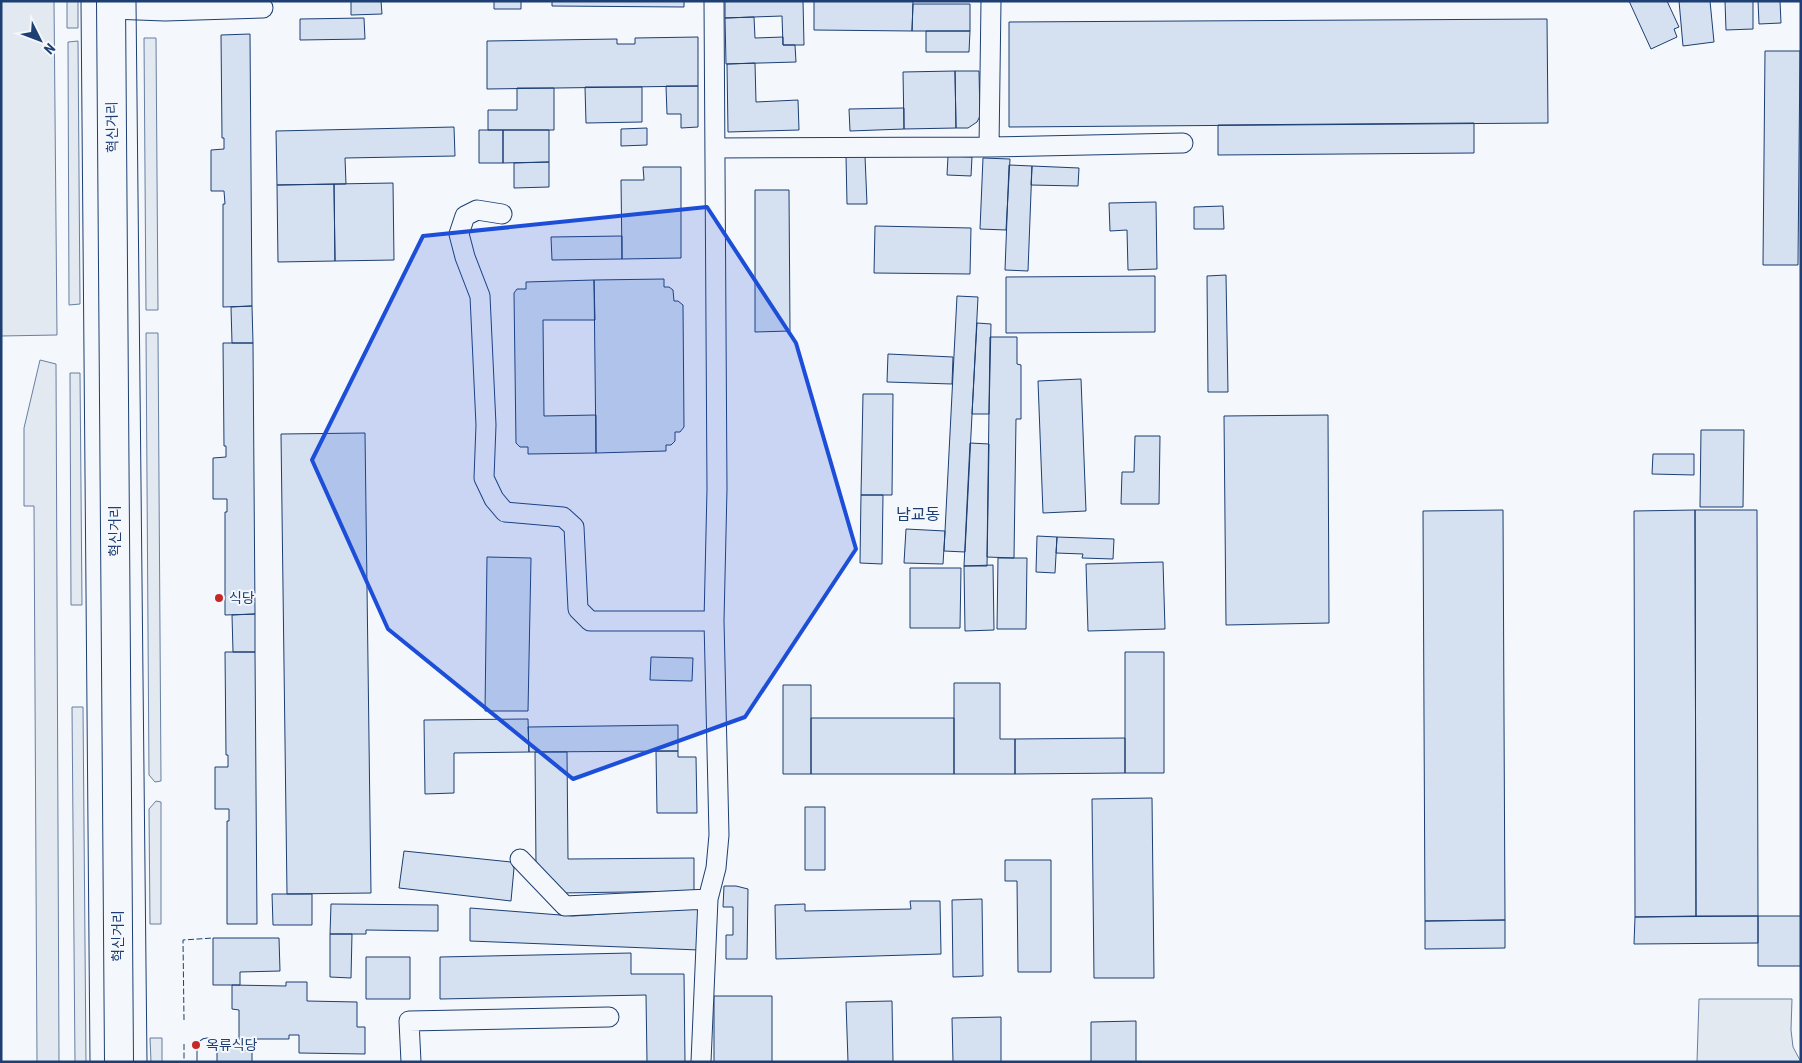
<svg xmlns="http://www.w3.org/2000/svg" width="1802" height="1063" viewBox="0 0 1802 1063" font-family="'Roboto Condensed','Noto Sans KR',sans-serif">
	<rect width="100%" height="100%" fill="#f4f7fb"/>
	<!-- green -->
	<path fill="#e3e9f0" stroke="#687fa3" d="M1 1H54L57 335 1 336Z
		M67 1H78V28H67Z
		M144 38H156L158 310H146Z
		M78 41 80 304 69 305 68 42Z
		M146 333H158L161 781 155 782 149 775Z
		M40 360 56 364 59 1062H37L34 506H24V428Z
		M70 373H80L82 605H71Z
		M72 707H83L86 1062H75Z
		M156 801 161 802V924H150L149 809Z
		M1699 999H1792L1791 1030 1793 1047 1801 1062H1697Z
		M150 1038H162V1062H151Z"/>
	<!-- building -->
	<path fill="#d5e0f0" stroke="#1d3f73" d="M351 1H381L382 14 351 15Z
		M494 1H521V9H494Z
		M552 1H684V7L552 6Z
		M725 1H803L804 45H783L782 16 725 18Z
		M814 1H913L912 31 814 30Z
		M1629 1H1667L1679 27 1674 29 1677 37 1651 49Z
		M1679 1H1710L1714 42 1683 46Z
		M1725 1H1753V29L1726 30Z
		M1758 1H1780L1781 23 1759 24Z
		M913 4H970V31H912Z
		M754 17 755 38 783 37V45H795L796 62 726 64 725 18Z
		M364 18 365 39 300 40V19Z
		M1547 19 1548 123 1009 127V22Z
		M926 31H970L969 52H926Z
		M250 34 252 306 223 307V204H225L224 191H211V150L224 149V138H222L221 35Z
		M698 37V86L487 89V41L617 39V44H635V38Z
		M1765 51H1800L1798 265H1763Z
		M755 63 756 102 798 100 799 130 728 132 727 64Z
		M955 71H979L980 116 977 122 968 128H956Z
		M955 71 956 128 904 129 903 72Z
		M666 86H698V127L681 128V114H667Z
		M585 87H642V122L586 123Z
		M517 88H554V130H488V110H517Z
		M904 108V129L850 131 849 109Z
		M1474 123V153L1218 155V125Z
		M454 127 455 156 345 158 346 184 277 185 276 131Z
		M647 128V145L621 146V129Z
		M479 130H503V163H479Z
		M503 130H549V162L503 163Z
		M846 156H865L867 204H847Z
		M948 156 972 157 971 176 947 175Z
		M983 158 1010 159 1006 230 980 229Z
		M549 162V187L514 188V163Z
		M1009 165 1032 166 1028 271 1005 270Z
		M1032 166 1079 168 1078 186 1031 185Z
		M643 167H681V258L622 259 621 180H644Z
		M393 183 394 260 335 261 334 184Z
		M334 184 335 261 278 262 277 185Z
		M755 190H789L790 331 755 332Z
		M1156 202 1157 269 1128 270 1127 230 1110 231 1109 203Z
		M1223 206 1224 229H1194V207Z
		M875 226 971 228 970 274 874 273Z
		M622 236V259L552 260 551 237Z
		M1226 275 1228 392H1208L1207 276Z
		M1155 276V332L1006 333V277Z
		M664 279V287H669L673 290 674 301H678L683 305 684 427 680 432H675V441L671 445H666V451L596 453 594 280Z
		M594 280 595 320H543L544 416 596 415V453L528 454V447H520L516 443 514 293 517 289H526V282Z
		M957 296 978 297 965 552 944 551Z
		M252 306 253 343H232L231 307Z
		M977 323 991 324 989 414H972Z
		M990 337H1017V364L1021 365V419H1016L1014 558 987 557Z
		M223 343H253L255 614 225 615V512H227V499H213V458L226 457V446H224Z
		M888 354 953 357 952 384 887 382Z
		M1081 379 1086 511 1043 513 1038 381Z
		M863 394H893L892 495H861Z
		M1328 415 1329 623 1226 625 1224 416Z
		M1701 430H1744L1743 507H1700Z
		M365 433 371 893 287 894 281 434Z
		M1135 436H1160L1159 504H1121L1122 472H1134Z
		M970 443 989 444 987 566H964Z
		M1653 454H1694V475L1652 474Z
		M861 495H883L882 564 860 563Z
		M1503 510 1505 920 1425 921 1423 511Z
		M1695 510H1757L1758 916H1696Z
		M1695 510 1696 916 1635 917 1634 511Z
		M906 529 945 531 943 564 904 563Z
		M1037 536 1057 537 1055 573 1036 572Z
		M1057 537 1114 539 1113 559 1082 558 1083 554 1056 553Z
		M487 557 531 558 528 711H485Z
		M998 558H1027L1026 629H997Z
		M1163 562 1165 629 1088 631 1086 564Z
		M993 565 994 630 965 631 964 566Z
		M910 568H961L960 628H910Z
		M255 614V652H233L232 615Z
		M225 652H255L257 924H227V821H229V809H215V767H228V755H226Z
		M1125 652H1164V773H1125Z
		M651 657 693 658 692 681 650 680Z
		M954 683H1000V739H1015V774H954Z
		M783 685H811V774H783Z
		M811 718H954V774H811Z
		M528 719 529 752 454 753V793L425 794 424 720Z
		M678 725V751L529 752 528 727Z
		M1125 738V773L1015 774V739Z
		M656 751H678V757H696L697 813H657Z
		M535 752H567L568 859 694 858V891L560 893 536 867Z
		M1152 798 1154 978H1094L1092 799Z
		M805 807H825V870H805Z
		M404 851 511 862 514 868 511 901 399 888Z
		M1005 860H1051V972H1018L1017 881H1005Z
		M724 886H736L748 889 747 959H726V935H733V907H723Z
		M272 894H312V925H273Z
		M982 899 983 976 953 977 952 900Z
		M910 901H940L941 954 776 959 775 905 805 904V911L911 909Z
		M331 904 438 905V931L366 930V934H330Z
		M470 908 573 916 698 908 699 950 470 941Z
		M1758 916V943L1634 944 1635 917Z
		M1758 916H1801V966H1758Z
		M1505 920V948L1425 949V921Z
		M330 934H352L351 978 330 977Z
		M213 938H279L280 971 240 972V985H213Z
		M631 953V974H684L685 1062H647L646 995 440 999V957Z
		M366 957H410V999H366Z
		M286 982H307V1001L357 1002V1027H365V1054L299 1053V1035H289V1039H239V1010L232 1009V985L286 986Z
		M714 996H772V1062H714Z
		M892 1001 893 1062H848L846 1002Z
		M1001 1017V1062H953L952 1018Z
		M1136 1021V1062H1091V1022Z
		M215 1044H243V1050H252V1062H215Z"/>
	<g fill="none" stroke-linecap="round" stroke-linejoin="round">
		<!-- minor casing -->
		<g stroke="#1d3f73" stroke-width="21">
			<path id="minor" d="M111 9 165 11 263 8
				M989 147 991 1
				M715 148 989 147 1183 143
				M502 214 477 210 465 216 459 234 465 257 480 296 486 425 484 478 494 499 505 512 563 517 574 527 578 609 590 621H714
				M520 859 565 906 708 899 716 868 719 835 714 621 717 489 714 1
				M207 1048V1062
				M411 1062 409 1021 609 1017
				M701 1062 708 899"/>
		</g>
		<!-- primary casing -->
		<g stroke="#1d3f73" stroke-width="30">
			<path id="primary" d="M111 1 119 1062"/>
		</g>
		<!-- minor -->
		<use href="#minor" stroke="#f4f7fb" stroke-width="19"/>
		<!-- primary -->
		<use href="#primary" stroke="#f4f7fb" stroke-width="28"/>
		<!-- tram -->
		<path stroke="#1d3f73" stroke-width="1" d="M81 1 90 1062
			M136 1 147 1062"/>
		<!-- fence -->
		<path stroke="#1d3f73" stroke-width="1" stroke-dasharray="6 2.5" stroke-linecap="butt" d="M184 1020 183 940 213 938
			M184 1044V1062"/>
	</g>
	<!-- marked area -->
	<path fill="#1d4ed8" fill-opacity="0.2" stroke="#1d4ed8" stroke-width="4" stroke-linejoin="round" d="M707 207 796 343 856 549 745 717 573 779 388 629 312 460 423 236Z"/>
	<!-- markers -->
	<g fill="#c62828" stroke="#f4f7fb" stroke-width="2">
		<circle cx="219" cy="598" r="5"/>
		<circle cx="196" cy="1045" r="5"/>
	</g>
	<g text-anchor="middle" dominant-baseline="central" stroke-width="4" stroke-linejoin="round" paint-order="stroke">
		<!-- street labels -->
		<g font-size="14" fill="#1d3f73" stroke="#f4f7fb">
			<text transform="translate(112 127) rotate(-91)">혁신거리</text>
			<text transform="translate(115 531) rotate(-90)">혁신거리</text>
			<text transform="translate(118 936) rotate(-90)">혁신거리</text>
		</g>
		<!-- poi labels -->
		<g font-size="14" fill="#1d3f73" stroke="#f4f7fb" text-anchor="start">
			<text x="229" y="598">식당</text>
			<text x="206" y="1045">옥류식당</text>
		</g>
		<!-- quarter labels -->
		<g font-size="16" fill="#1d3f73" stroke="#f4f7fb">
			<text x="918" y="514">남교동</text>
		</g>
	</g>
	<!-- border -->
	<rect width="1802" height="1063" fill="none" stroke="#1d3f73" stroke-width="5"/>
	<!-- north arrow -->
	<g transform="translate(40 40) rotate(132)" stroke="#f4f7fb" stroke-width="4" paint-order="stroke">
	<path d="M0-4L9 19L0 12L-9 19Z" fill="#1d3f73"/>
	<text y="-8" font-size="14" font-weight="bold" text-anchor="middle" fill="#1d3f73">N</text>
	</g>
</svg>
